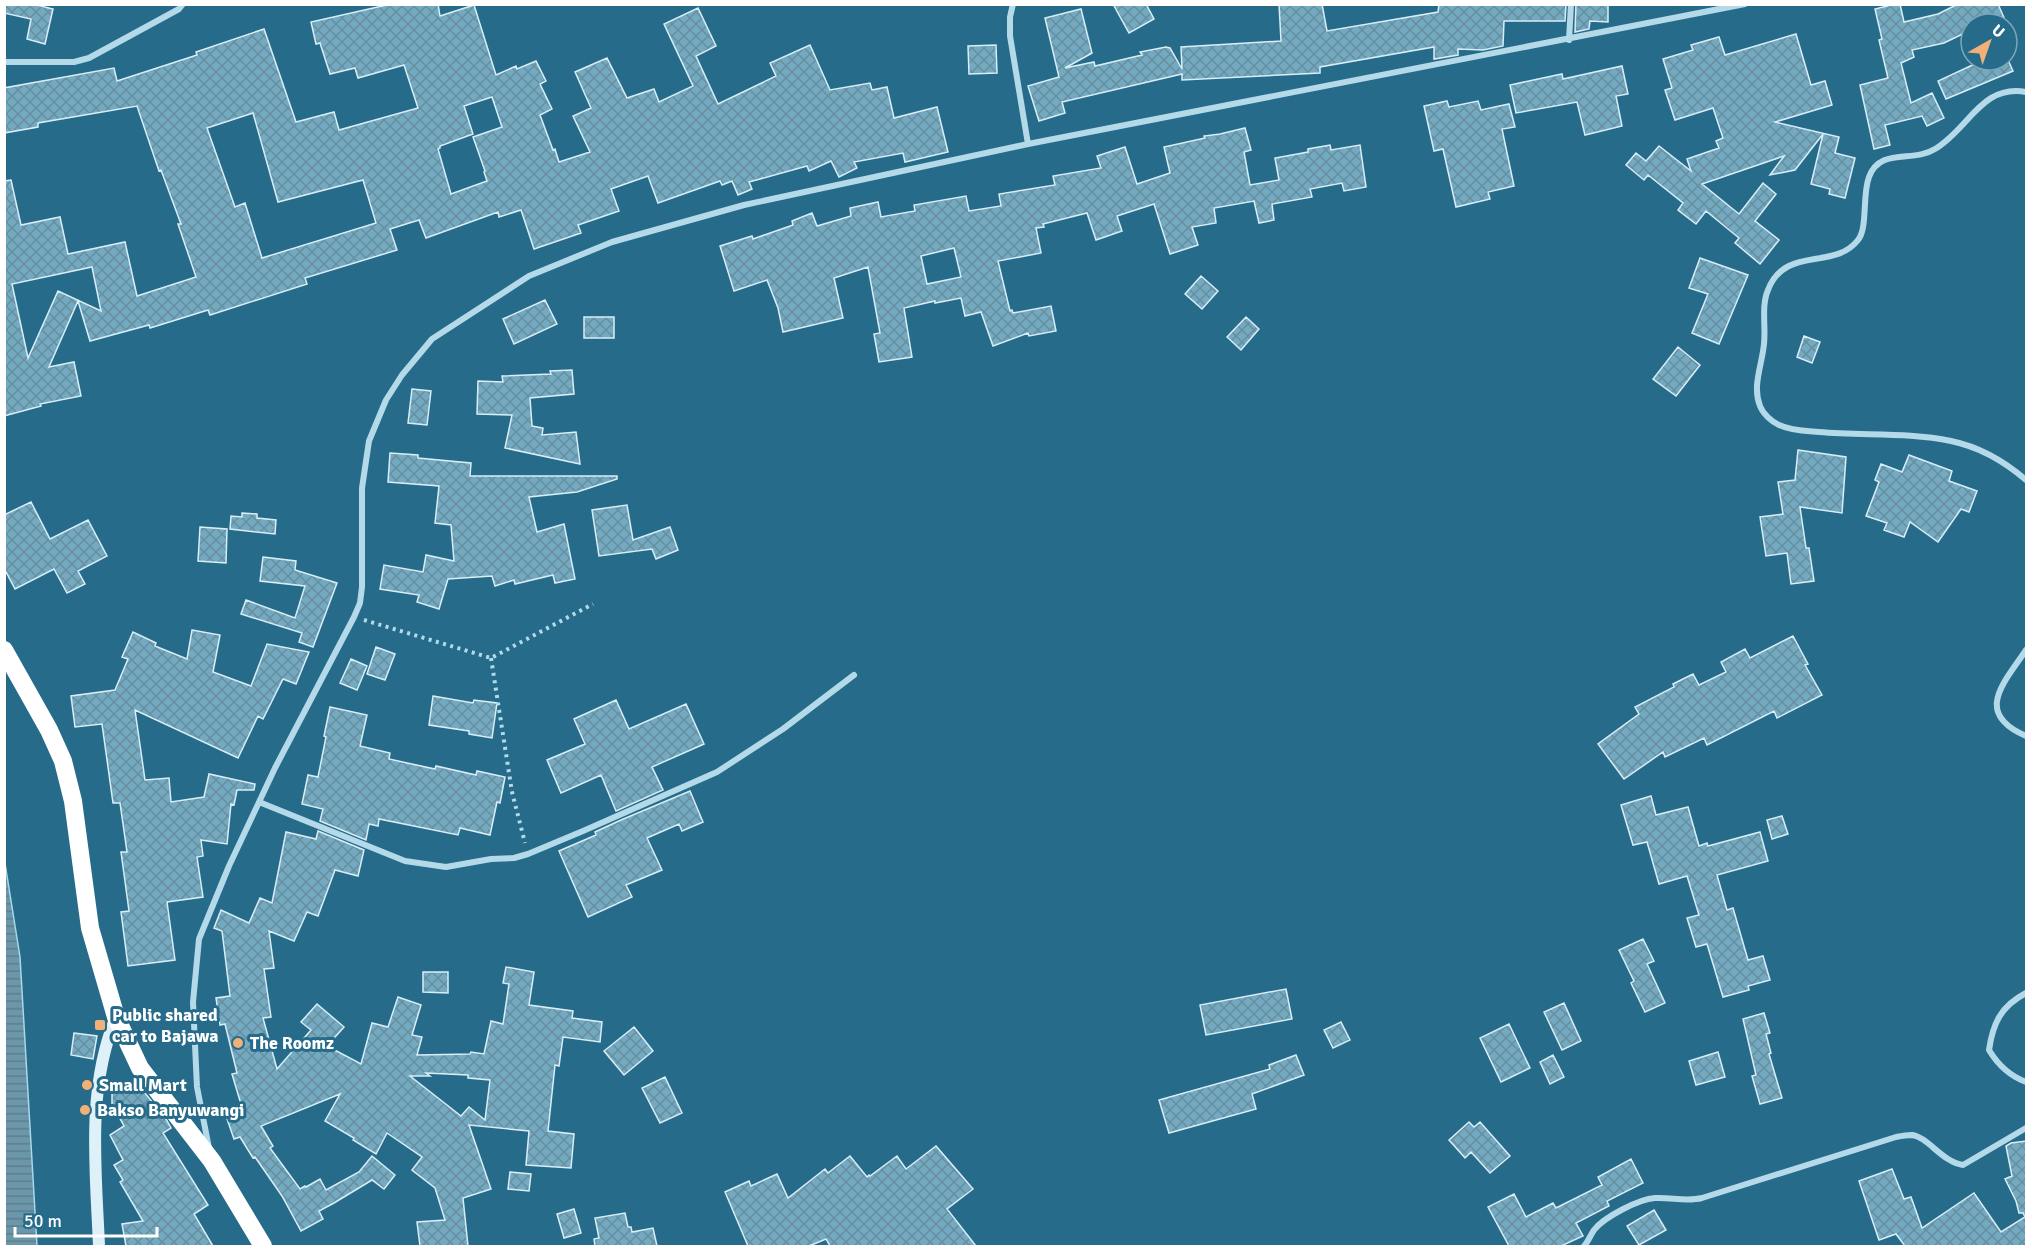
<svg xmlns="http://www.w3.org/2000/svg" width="2031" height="1251" viewBox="0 0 2031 1251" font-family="Signika,sans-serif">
	<defs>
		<pattern id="water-rules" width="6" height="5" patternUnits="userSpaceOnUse" patternTransform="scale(1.5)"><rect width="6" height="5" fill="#6b97ab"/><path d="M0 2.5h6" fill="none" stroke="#607d8a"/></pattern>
		<pattern id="building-cross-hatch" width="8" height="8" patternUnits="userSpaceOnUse" patternTransform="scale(1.5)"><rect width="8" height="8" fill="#73aac1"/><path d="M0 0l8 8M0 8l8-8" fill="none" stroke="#678e9e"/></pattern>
	</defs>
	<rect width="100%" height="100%" fill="#266b8a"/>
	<!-- water -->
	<path fill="url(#water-rules)" stroke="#a8d8ea" stroke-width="1.5" d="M4 857 20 957 37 1246H5Z"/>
	<!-- building -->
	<path fill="url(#building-cross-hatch)" stroke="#d8eef7" stroke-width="1.5" fill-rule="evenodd" d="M4 4H33L53 9 45 44 27 39 31 19 4 13Z
		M391 4H438L440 16 474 5 496 75 516 66 517 69 536 61 546 81 540 84 552 109 540 115 553 150 555 149 559 162 590 152 573 116 591 108 575 72 607 58 627 98 654 89 659 102 693 86 664 24 698 8 716 46 696 56 718 104 776 76 770 63 810 45 830 90 870 83 872 90 887 87 894 118 937 107 948 152 905 162 903 153 854 162 857 168 839 177 831 161 809 171 807 166 749 182 752 189 738 195 732 181 722 185 720 181 658 203 648 176 611 189 619 211 578 225 581 233 534 249 521 210 499 217 498 212 426 238 419 220 390 229 397 250 305 278 307 284 210 315 208 310 150 328 149 325 90 341 78 301 49 367 74 362 81 396 40 404 41 406 4 416V181L11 180 21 225 60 217 68 254 125 242 137 296 196 277 178 224H181L161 170 159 171 137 106 38 123V127L4 133V88L114 68 117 81 197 55 196 52 264 29 296 122 334 112 339 130 418 108 404 65 358 78 355 68 330 74 320 43 316 44 311 22ZM492 97 502 127 473 137 485 171 484 172 487 181 451 194 438 149 440 148V146L473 134 464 106ZM253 113 278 202 363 180 376 223 262 258 245 203 235 207 207 128ZM92 267 101 311 58 291 28 358 12 284Z
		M1113 4H1146L1154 19 1129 33Z
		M1279 4H1322L1327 31 1438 12 1439 4H1566L1565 21H1504L1503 46 1483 50 1458 49V55L1434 59V47L1320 67V73L1182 80V74L1062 102 1065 113 1039 121 1028 86 1059 77 1045 18 1081 9 1092 53 1065 68 1094 62 1095 66 1142 55 1140 52 1166 47 1170 48 1182 69 1181 47 1281 41Z
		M1576 4H1608V22L1590 21 1589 29 1575 32Z
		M1895 4H1900L1904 22 1938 14 1958 4H1998L2005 20 1996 24H1971V30L1944 43 1912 50 1914 57 1901 63 1911 103 1932 93 1944 118 1927 126 1922 116 1885 125 1890 145 1874 149 1860 85 1888 78 1879 40 1882 39 1875 9Z
		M1796 34 1811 85 1825 81 1832 105 1775 122 1839 137 1835 153 1855 158 1845 198 1829 194 1830 189 1811 184 1823 134 1795 170 1770 175 1784 156 1702 184 1739 214 1763 183 1776 194 1755 221 1779 240 1760 264 1735 243 1739 238 1706 211 1696 224 1678 210 1683 203 1648 175 1644 180 1626 165 1636 153 1646 161 1659 146 1691 171 1687 159 1719 148 1716 141 1723 138 1713 108 1675 120 1665 90 1672 88 1663 59 1693 50 1691 45 1719 37 1725 55Z
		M996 45 997 73 969 74 968 46Z
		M1983 60H2008L2013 71 1946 99 1938 81Z
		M1622 66 1628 94 1616 96 1622 126 1585 135 1577 102 1516 113 1510 85 1562 74 1563 79Z
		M1447 101 1449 107 1478 101 1481 110 1509 104 1515 127 1502 129 1514 186 1488 192 1490 199 1456 207 1443 149 1434 151 1424 106Z
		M1245 128 1251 150 1244 152 1250 185 1279 180 1275 158 1308 152V149L1330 145 1331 150 1360 145 1366 187 1344 191 1342 183 1310 189 1312 197 1272 204 1274 220 1259 223 1254 201 1214 208 1216 223 1192 227 1198 245 1170 254 1154 204 1117 216 1122 231 1096 240 1087 213 1043 224 1044 227 1036 228 1041 253 998 261 1010 311 1012 310 1013 313 1051 306 1056 331 1029 336 1028 333 993 346 981 312 965 316 961 298 935 303V301L904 308 912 357 879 362 874 334 880 333 868 267 834 278 843 318 783 332 778 308 767 280 734 291 720 246 752 236 753 239 793 225 792 221 812 213 817 226 851 216 850 208 878 202 881 217 915 211 914 205 966 196 969 211 1001 206 999 194 1055 185 1053 176 1101 168 1097 156 1125 147 1137 184 1170 173 1164 147 1205 138 1204 136 1220 134ZM954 248 961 277 927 284 921 256Z
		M1700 258 1748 275 1719 344 1692 333 1708 294 1689 288Z
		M1201 276 1218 291 1202 309 1185 294Z
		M545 300 557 324 514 344 503 319Z
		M584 317H614V338H584Z
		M1246 317 1259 329 1241 350 1227 337Z
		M1804 336 1820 342 1812 363 1797 357Z
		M1678 347 1700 365 1676 396 1653 379Z
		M572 370 574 394 530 398 532 426 543 428 542 435 576 432 580 464 505 448 512 415 477 414 478 381 503 382 502 376 551 374 550 371Z
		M412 389 431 391 427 425 408 423Z
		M1798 450 1846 457 1842 513 1800 507 1806 548H1809L1814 581 1791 584 1787 553 1766 556 1760 517 1783 514 1778 482 1795 480Z
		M390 453 418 455V458L471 463 470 476H617V479L577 492 529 497 537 532 564 524 575 579 555 583 553 575 515 584 514 580 495 586 492 576 448 579 439 609 417 602 419 595 380 589 384 565 423 572 426 555 454 561 451 525 435 523 439 486 388 482Z
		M1909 455 1952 471 1949 481 1977 491 1969 512 1961 509 1938 542 1910 522 1904 537 1884 530 1887 523 1866 516 1879 482 1875 480 1881 464 1902 472Z
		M31 502 50 539 88 520 107 556 78 571 85 584 67 593 54 569 15 589 4 568V515Z
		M627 505 633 540 670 527 678 550 656 559 652 549 599 556 592 510Z
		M242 513 257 514V518L276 520 275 534 230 529 231 516 242 517Z
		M200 527 227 529 226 563 198 561Z
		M263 557 296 561 295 570 337 583 313 647 299 642 302 633 241 614 246 600 295 618 305 586 260 581Z
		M192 630 220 635 213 672 251 686 267 644 309 652 296 684 283 679 263 719 258 716 238 758 135 710 145 780 169 778 171 802 204 797 209 774 255 784 254 790H237L234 805 231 804 227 844 201 840 203 856 197 857 203 897 167 902 175 960 128 966 121 912 129 911 121 852H127L120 803H113L102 724 75 727 71 696 115 690 128 659 122 657 133 632 156 643 155 646 187 659Z
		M1793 636 1808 664 1805 665 1822 695 1777 718 1774 711 1707 745 1704 738 1665 757 1663 752 1624 779 1598 744 1639 714 1635 707 1674 687 1673 684 1693 674 1699 685 1726 672 1721 662 1745 649 1750 658Z
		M376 647 395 654 385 680 367 674Z
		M351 659 367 666 357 690 340 683Z
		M433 696 473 703 474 700 497 703 492 738 469 734V731L429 725Z
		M616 700 629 729 686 704 704 744 652 767 663 790 616 811 601 775 561 793 547 760 585 744 574 719Z
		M330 707 367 715 360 746 390 753 389 759 435 769 436 766 476 775 477 771 505 777 500 803 497 802 490 835 460 828 458 835 379 819 378 826 369 824 366 840 320 821 323 809 302 804 308 775 318 777 326 737 324 736Z
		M690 791 703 822 682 831 679 824 647 838 662 870 626 885 632 897 588 917 559 851 596 835 595 832 621 820Z
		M1651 796 1656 815 1688 807 1699 846 1707 843 1708 846 1760 832 1768 861 1717 875 1727 910 1733 908 1748 960 1763 956 1770 980 1748 986 1749 990 1723 997 1707 944 1696 947 1687 918 1699 915 1687 876 1659 884 1647 842 1633 845 1621 805Z
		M1782 816 1788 834 1772 839 1767 820Z
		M318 831 364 850 358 876 335 870 318 916 307 912 294 941 269 931 274 968 264 969 271 1017 263 1018 277 1069 311 1030 301 1022 317 1004 344 1027 327 1046 361 1064 372 1023 388 1027 398 997 421 1005 412 1035 422 1037 417 1055 470 1054 471 1052 484 1054 491 1021 503 1024 509 984 503 983 506 967 534 972 529 1005 573 1011 572 1018 602 1022 600 1042 563 1037 559 1066 555 1065 548 1131 574 1134 571 1168 526 1165 529 1131 469 1125 491 1189 463 1198 468 1246H420L417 1222 445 1220 435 1188 412 1170 422 1157 387 1133 376 1154 353 1140 354 1138 325 1121 340 1094 261 1126 273 1146 270 1148 300 1189 305 1186 306 1187 320 1179 326 1190 359 1172 372 1156 395 1175 384 1189 372 1180 334 1203 319 1211 323 1219 301 1231 282 1196 255 1157 253 1158 240 1137 234 1139 226 1116 243 1111 232 1074 237 1073 225 1024 220 1025 216 998 230 996 222 931 214 928 221 910 249 923 260 898 272 903 286 832 316 839ZM426 1073 468 1075V1078L490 1080 485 1120 469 1107 461 1116 410 1076H430Z
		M1643 939 1654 961 1647 964 1665 1003 1645 1012 1631 983 1634 981 1619 950Z
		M423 972H448V993L423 992Z
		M1286 989 1292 1019 1206 1035 1200 1005Z
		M1564 1003 1581 1041 1562 1050 1544 1012Z
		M1764 1013 1770 1033 1766 1034 1771 1053 1769 1054 1782 1098 1760 1104 1752 1076 1756 1075 1743 1019Z
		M1341 1022 1350 1040 1333 1048 1324 1030Z
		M1509 1024 1530 1068 1501 1082 1480 1038Z
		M634 1027 653 1051 624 1075 604 1051Z
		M74 1033 97 1036 93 1059 71 1055Z
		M1718 1052 1725 1077 1696 1085 1689 1061Z
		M1296 1055 1304 1075 1252 1094 1256 1109 1169 1133 1159 1100 1270 1069 1269 1065Z
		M1553 1055 1564 1077 1550 1084 1540 1062Z
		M665 1077 682 1113 660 1123 642 1088Z
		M112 1086 140 1087 166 1119 171 1128 163 1133 208 1205 194 1214 213 1246H126L122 1224 143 1221 120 1182 123 1180 114 1165 123 1160 110 1135 124 1126 112 1104Z
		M1469 1122 1474 1127 1480 1122 1510 1156 1490 1173 1471 1152 1465 1158 1449 1140Z
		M2026 1141V1246H1905L1896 1234 1879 1240 1859 1181 1892 1169 1904 1199 1911 1197 1922 1228 1974 1193 2001 1232 2025 1217 2023 1213H2019L2016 1201 2005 1179 2012 1176 2006 1146 2011 1143Z
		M936 1146 973 1189 947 1209 976 1246H830L826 1239 809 1246H748L725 1192 749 1181 751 1186 777 1174 788 1198 825 1169 828 1173 850 1156 867 1177 869 1175 870 1176 897 1156 906 1169Z
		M1631 1159 1643 1183 1607 1201 1609 1206 1576 1223 1583 1236 1561 1246H1509L1488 1207 1514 1194 1526 1217 1553 1203 1556 1208 1602 1185 1598 1177Z
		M510 1172 531 1174 529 1191 508 1189Z
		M574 1209 581 1233 564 1238 557 1214Z
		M1654 1210 1666 1230 1639 1245 1627 1226Z
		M625 1213 628 1227H631L632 1232 653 1228 657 1246H595L594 1239 599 1238 595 1218Z"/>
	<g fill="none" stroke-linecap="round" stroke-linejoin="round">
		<!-- path -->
		<path stroke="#b4dae9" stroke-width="4" stroke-dasharray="3 4.5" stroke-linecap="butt" d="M364 620 491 658 593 604
			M491 658 512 792 525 843"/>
		<!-- street -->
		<path stroke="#b4dae9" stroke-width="6" d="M1013 4 1010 17V36L1028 144
			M1569 40 1571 4
			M4 62H74L89 58 179 9 183 4
			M2026 92C1981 84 1969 129 1935 149 1913 163 1880 147 1869 177 1862 195 1868 228 1858 240 1834 271 1785 245 1768 290 1761 306 1766 327 1764 344 1762 365 1752 386 1760 406 1763 414 1772 422 1779 425 1791 431 1807 431 1819 432 1863 436 1908 432 1951 441 1980 447 2004 461 2026 480
			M2026 650C2004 683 1973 713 2026 736
			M259 802 405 861 446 867 491 859 514 858 528 854 583 831 717 772 783 729 854 675
			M2026 993C2001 1006 1993 1023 1989 1050 1998 1065 2010 1076 2026 1082
			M209 1148 197 1087 193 1002 199 939 229 866 275 768 354 617 360 603 362 587V488L369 441 386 400 402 375 432 339 529 276 612 242 744 205 1028 144 1745 4
			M1584 1246C1588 1242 1590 1236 1594 1230 1604 1217 1639 1199 1655 1198 1671 1197 1686 1202 1702 1198L1896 1137C1901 1136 1907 1135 1912 1135 1928 1137 1942 1162 1963 1165L2026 1128"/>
		<!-- secondary -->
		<path stroke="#def0f8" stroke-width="12" d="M99 1246C96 1171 86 1089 116 1017"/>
		<!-- highway -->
		<path stroke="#fff" stroke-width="18" d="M4 650 49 730 63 761 73 801 90 928 116 1017 140 1068 212 1161 263 1246"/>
	</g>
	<!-- markers -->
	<g fill="#f2b079" stroke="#266b8a" stroke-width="2">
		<rect x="94" y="1019" width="12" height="12" rx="3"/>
		<circle cx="238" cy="1043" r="6"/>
		<circle cx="87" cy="1085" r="6"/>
		<circle cx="85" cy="1110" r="6"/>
	</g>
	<g text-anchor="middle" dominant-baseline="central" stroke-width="6" stroke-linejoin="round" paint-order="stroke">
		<!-- poi labels -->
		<g font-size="18" font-weight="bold" fill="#fff" stroke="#266b8a" text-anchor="start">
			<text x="112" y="1015">Public shared<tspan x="112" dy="21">car to Bajawa</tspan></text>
			<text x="250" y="1043">The Roomz</text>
			<text x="99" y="1085">Small Mart</text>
			<text x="97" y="1110">Bakso Banyuwangi</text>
		</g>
	</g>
	<!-- border -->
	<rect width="2031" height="1251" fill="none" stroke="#ffffff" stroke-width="12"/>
	<!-- north arrow -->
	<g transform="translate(1989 42) rotate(40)"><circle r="28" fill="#266b8a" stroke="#7da6b9" stroke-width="1.5"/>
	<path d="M0-4.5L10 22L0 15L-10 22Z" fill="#f2b079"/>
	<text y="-9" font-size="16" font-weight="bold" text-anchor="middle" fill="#ffffff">U</text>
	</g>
	<!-- scale -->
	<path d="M15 1227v9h142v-9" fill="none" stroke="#ffffff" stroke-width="3"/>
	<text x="24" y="1227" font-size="18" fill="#ffffff" stroke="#266b8a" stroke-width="4.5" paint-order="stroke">50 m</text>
</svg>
